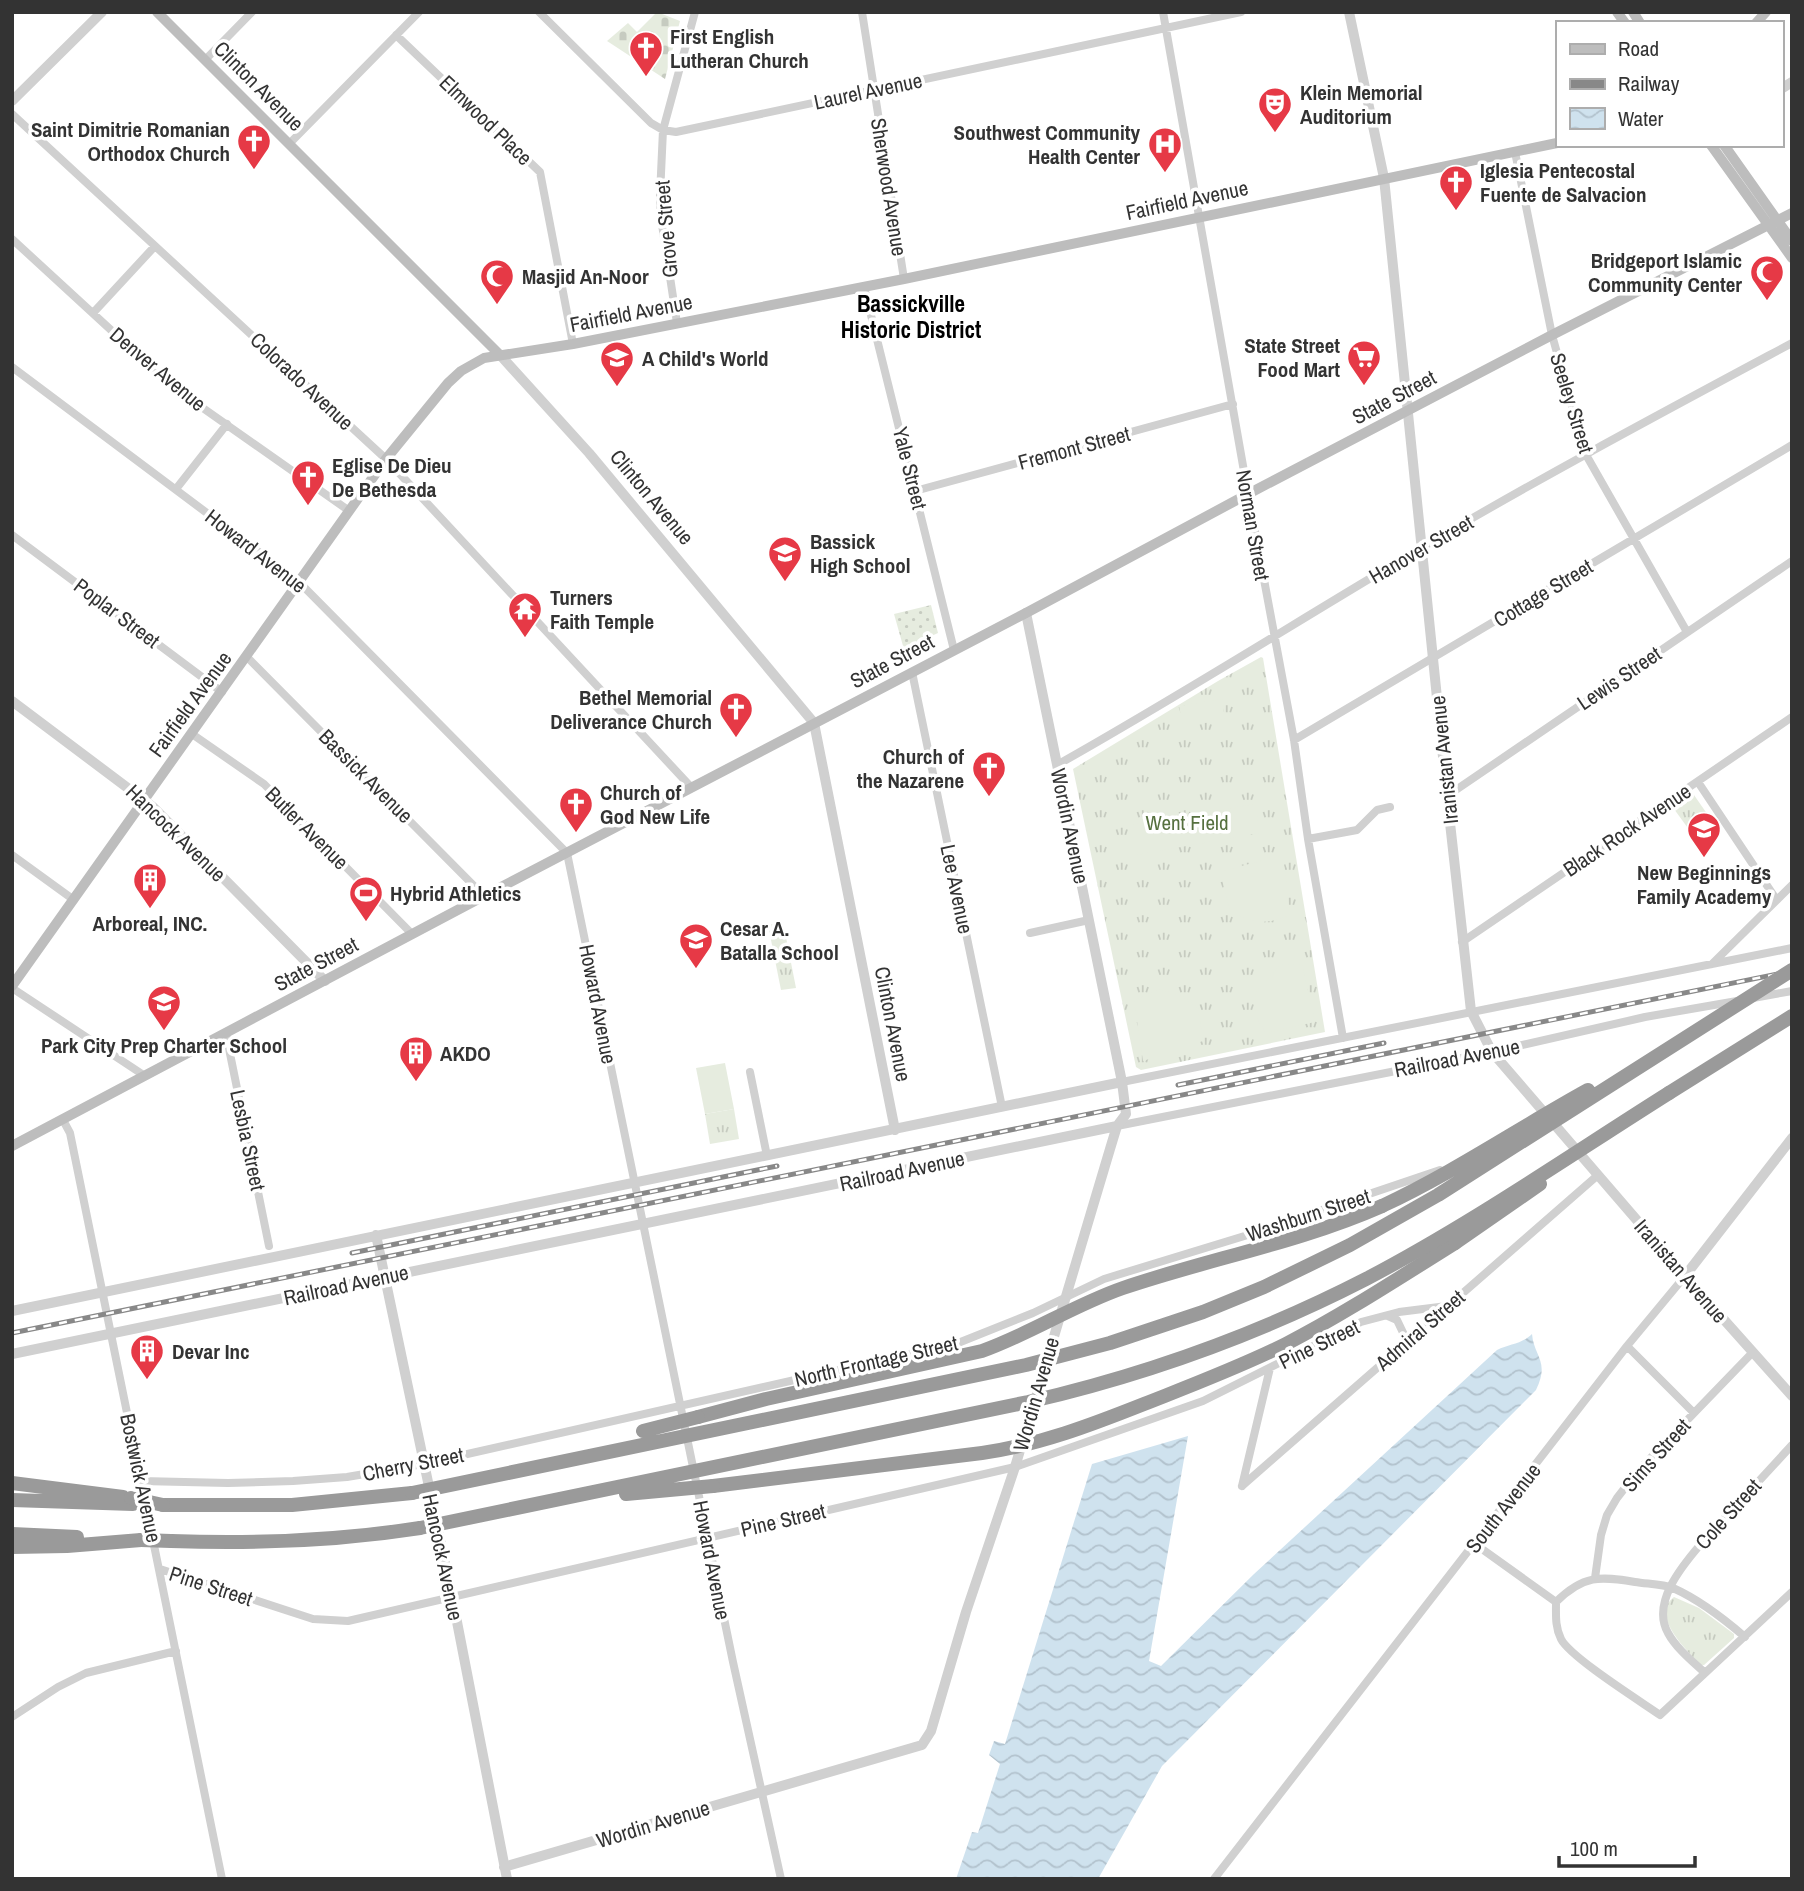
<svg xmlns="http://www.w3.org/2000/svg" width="1804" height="1891" viewBox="0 0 1804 1891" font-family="'Archivo Narrow',sans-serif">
	<defs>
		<pattern id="grass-tufts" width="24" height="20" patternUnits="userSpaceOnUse" patternTransform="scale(1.75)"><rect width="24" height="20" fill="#e6ecdf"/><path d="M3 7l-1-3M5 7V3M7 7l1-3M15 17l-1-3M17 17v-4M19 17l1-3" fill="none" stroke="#c6cbc0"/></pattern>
		<pattern id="cemetery-stones" width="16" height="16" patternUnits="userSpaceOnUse" patternTransform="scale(1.75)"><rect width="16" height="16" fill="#e6ecdf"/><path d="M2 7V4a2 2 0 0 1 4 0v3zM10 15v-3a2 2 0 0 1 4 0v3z" fill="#c6cbc0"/></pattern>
		<pattern id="garden-dots" width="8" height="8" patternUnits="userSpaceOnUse" patternTransform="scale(1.75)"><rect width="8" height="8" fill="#e6ecdf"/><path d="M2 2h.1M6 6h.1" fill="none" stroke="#c6cbc0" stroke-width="1.8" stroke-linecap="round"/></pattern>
		<pattern id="water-waves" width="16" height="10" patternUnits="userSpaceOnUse" patternTransform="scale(1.75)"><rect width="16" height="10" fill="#cfe2ee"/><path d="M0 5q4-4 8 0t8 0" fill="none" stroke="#b2c2cd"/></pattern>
	</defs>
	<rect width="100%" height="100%" fill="#fff"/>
	<!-- grass -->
	<path fill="url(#grass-tufts)" d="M1261 657 1263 658 1325 1032 1141 1070 1136 1067 1073 769 1218 681Z
		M1694 795 1710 818 1690 831 1674 809Z
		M783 922 796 988 781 990 768 925Z
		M734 1109 739 1139 710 1144 705 1114Z
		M1674 1597 1699 1608 1734 1634V1638L1704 1665H1700C1687 1650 1649 1615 1674 1597Z"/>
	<!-- cemetery -->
	<path fill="url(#cemetery-stones)" d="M657 12 680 21 665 79 607 41 628 23 637 32Z"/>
	<!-- garden -->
	<path fill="url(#garden-dots)" d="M931 605 938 633 927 638 929 642 905 653 894 614Z"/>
	<!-- pitch -->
	<path fill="#e6ecdf" d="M1222 699 1225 719 1183 727 1179 706Z
		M1255 804 1260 833 1136 855 1131 825Z
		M1283 855 1290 915C1265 925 1256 924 1231 912L1224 890 1222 871Z
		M1302 964 1315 1022 1266 1033 1256 1017 1255 993 1280 965Z
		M1159 989 1182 996 1198 1008 1203 1041 1143 1061 1134 1001Z
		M725 1063 734 1109 705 1114 696 1068Z"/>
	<!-- water -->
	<path fill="url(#water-waves)" d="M1532 1334C1534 1357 1550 1361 1536 1390L1162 1766 1098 1879H956L972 1832 978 1833 1000 1764 989 1755 994 1741 1005 1744 1092 1464 1188 1436 1149 1661 1161 1666 1254 1574 1497 1350C1509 1344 1522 1344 1532 1334Z"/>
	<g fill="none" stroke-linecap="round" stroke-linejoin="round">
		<!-- minor -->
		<path stroke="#d0d0d0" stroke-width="8" d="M539 12 651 123 663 130 676 132 1241 12
			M862 12 904 279
			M1163 12 1248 494 1294 740 1308 839 1343 1038
			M396 35 540 172 573 344
			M205 60 252 12
			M12 114 386 459 691 787
			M290 143 419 12
			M1515 152 1552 335 1585 453 1687 632
			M12 239 173 387 348 510
			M864 287 954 650
			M93 313 155 246
			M677 323 661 218 660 195 663 130 695 12
			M12 367 299 582 567 853 733 1662 781 1879
			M176 489 227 424
			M915 491 1233 404
			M12 535 222 692
			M247 657 484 896
			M912 672 1002 1107
			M192 734 264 784 412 934
			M1294 740 1792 445
			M1057 765C1180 696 1299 620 1421 548 1543 476 1667 410 1792 343
			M1698 782 1776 899
			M1447 796 1792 561
			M1308 839 1357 830 1377 810 1390 807
			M12 855 74 900
			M1030 933 1089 920
			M1462 942 1792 717
			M1712 964 1792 885
			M12 988 145 1076
			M1753 998 1792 991
			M226 1034 269 1246
			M750 1072 767 1156
			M1122 1082 1792 948
			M63 1120 70 1133 222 1879
			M1117 1126 1492 1052 1645 1017 1737 1001
			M1388 1316 1397 1320 1407 1341
			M1627 1346 1694 1413
			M141 1481 228 1483 293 1481 347 1477 423 1464 958 1343 1033 1313 1104 1279 1251 1234 1440 1170
			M1242 1486 1598 1175
			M1242 1486 1270 1368
			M1475 1544 1556 1602
			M160 1569 313 1619 348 1621 1015 1467 1203 1401 1361 1322 1399 1312 1447 1306
			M1595 1578 1601 1535 1607 1515 1617 1498 1638 1471 1753 1352
			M1556 1602C1556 1615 1555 1627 1561 1639 1570 1657 1640 1701 1660 1715L1792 1592
			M1556 1602C1583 1575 1600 1576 1635 1582 1647 1584 1662 1584 1673 1588 1700 1600 1723 1618 1745 1637
			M1705 1673C1692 1661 1676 1648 1668 1633 1651 1603 1682 1566 1700 1545L1792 1445
			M12 1717 58 1687 86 1673 176 1651
			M1214 1879 1627 1346 1685 1276"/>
		<!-- tertiary -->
		<path stroke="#d0d0d0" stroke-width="10" d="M1349 12 1384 178 1447 796 1471 1011 1492 1052 1685 1276 1792 1396
			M1781 89 1792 82
			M12 101 102 12
			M500 355 589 453 814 723 895 1130
			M12 701 153 807 325 981
			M376 1235 452 1596 507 1879
			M1685 1276 1792 1138
			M12 1311 1122 1082
			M12 1354 1117 1126
			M504 1867 922 1745 931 1731 966 1612 1015 1467 1110 1149 1117 1126 1126 1114 1122 1082 1026 613"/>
		<!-- secondary -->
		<path stroke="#bdbdbd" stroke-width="10" d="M157 12 500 355
			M1617 12 1625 23
			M1633 12 1640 23
			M1756 23 1766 12
			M1711 145 1792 258
			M1724 145 1792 241
			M12 986 386 459 448 383 461 371 484 358 573 344 904 279 1557 143
			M12 1146 484 896 1026 613 1248 494 1552 335 1792 213"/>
		<!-- motorway -->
		<path stroke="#9a9a9a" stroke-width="14" d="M1669 1093 1792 1016
			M698 1417 766 1399 982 1351C1030 1334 1074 1305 1123 1288 1208 1259 1298 1243 1382 1206
			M12 1483 123 1497
			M713 1486 982 1453C1039 1445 1091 1425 1144 1404 1192 1385 1240 1367 1286 1344 1344 1314 1399 1278 1455 1243
			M12 1500 133 1504
			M163 1505H292L412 1493
			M12 1534 77 1537
			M171 1541C255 1544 337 1541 420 1528
			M12 1547 67 1546 141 1540"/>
		<!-- rail casing -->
		<g stroke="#888" stroke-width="5">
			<path id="rail" d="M1178 1085 1384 1043
				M352 1253 777 1166
				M12 1333 1792 971"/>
		</g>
		<!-- rail -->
		<use href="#rail" stroke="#fff" stroke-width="2.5" stroke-dasharray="8" stroke-linecap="butt"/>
		<!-- motorway-bridge -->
		<path stroke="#9a9a9a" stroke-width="14" d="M1382 1206C1453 1173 1519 1128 1588 1090
			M1455 1243 1540 1184
			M643 1431 698 1417
			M412 1493 1026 1365 1110 1343 1203 1312 1264 1287 1350 1245 1438 1195 1792 970
			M626 1494 713 1486
			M131 1498 163 1505
			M420 1528 1028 1402C1145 1375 1259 1334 1366 1279 1471 1224 1569 1156 1669 1093
			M141 1540 171 1541"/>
	</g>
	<!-- icons -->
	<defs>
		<g id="church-pin" transform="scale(1.75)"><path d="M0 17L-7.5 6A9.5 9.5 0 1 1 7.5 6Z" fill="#e63946" stroke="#fff"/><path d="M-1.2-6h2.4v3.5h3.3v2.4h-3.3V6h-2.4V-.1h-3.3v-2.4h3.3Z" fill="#fff"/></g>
		<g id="theatre-pin" transform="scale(1.75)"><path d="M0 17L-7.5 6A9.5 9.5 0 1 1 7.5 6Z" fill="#e63946" stroke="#fff"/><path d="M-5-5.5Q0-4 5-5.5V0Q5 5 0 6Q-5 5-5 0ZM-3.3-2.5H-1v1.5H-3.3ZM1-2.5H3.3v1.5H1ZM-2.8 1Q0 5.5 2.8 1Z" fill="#fff"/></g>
		<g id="hospital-pin" transform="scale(1.75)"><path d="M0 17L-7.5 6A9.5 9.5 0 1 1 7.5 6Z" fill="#e63946" stroke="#fff"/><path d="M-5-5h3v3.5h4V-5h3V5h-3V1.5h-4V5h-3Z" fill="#fff"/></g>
		<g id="mosque-pin" transform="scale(1.75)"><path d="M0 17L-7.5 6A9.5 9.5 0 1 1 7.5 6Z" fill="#e63946" stroke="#fff"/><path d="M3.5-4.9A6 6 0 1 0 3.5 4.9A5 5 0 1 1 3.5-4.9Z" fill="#fff"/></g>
		<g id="supermarket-pin" transform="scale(1.75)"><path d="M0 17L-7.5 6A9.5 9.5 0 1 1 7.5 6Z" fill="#e63946" stroke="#fff"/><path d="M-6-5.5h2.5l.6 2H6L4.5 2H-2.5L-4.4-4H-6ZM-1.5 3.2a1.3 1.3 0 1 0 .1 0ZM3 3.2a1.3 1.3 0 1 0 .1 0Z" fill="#fff"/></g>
		<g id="school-pin" transform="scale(1.75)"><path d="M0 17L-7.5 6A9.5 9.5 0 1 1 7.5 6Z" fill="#e63946" stroke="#fff"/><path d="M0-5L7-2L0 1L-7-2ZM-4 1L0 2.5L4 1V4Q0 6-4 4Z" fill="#fff"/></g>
		<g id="temple-pin" transform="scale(1.75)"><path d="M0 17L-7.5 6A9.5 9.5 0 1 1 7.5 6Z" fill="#e63946" stroke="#fff"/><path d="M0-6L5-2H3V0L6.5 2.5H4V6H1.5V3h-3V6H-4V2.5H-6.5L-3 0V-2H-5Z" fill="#fff"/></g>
		<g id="building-pin" transform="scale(1.75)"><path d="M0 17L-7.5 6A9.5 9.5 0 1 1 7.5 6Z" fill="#e63946" stroke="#fff"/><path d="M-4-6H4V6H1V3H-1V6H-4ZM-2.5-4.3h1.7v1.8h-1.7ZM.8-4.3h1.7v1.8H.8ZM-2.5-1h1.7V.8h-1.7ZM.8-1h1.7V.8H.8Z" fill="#fff"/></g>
		<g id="stadium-pin" transform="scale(1.75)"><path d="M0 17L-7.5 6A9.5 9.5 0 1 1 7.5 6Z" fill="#e63946" stroke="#fff"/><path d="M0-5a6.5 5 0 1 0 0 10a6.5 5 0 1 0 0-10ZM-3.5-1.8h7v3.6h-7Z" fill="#fff"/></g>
	</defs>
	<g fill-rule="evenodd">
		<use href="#church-pin" x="646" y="48"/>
		<use href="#theatre-pin" x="1275" y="104"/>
		<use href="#church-pin" x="254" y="141"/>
		<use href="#hospital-pin" x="1165" y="144"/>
		<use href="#church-pin" x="1456" y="182"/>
		<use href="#mosque-pin" x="1767" y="272"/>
		<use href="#mosque-pin" x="497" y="276"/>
		<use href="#supermarket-pin" x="1364" y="357"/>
		<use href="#school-pin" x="617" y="358"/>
		<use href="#church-pin" x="308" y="477"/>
		<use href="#school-pin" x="785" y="553"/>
		<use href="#temple-pin" x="525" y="609"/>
		<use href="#church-pin" x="736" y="709"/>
		<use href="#church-pin" x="989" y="768"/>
		<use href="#church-pin" x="576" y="804"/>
		<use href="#school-pin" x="1704" y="829"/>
		<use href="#building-pin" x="150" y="880"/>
		<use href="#stadium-pin" x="366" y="893"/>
		<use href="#school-pin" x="696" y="940"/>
		<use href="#school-pin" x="164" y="1002"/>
		<use href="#building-pin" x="416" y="1053"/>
		<use href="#building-pin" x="147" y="1351"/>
	</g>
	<g text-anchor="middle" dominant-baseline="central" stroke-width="7" stroke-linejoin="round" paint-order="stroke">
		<!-- poi labels -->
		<g font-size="21" font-weight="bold" fill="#333" stroke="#fff" text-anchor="start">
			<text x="670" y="36">First English<tspan x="670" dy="24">Lutheran Church</tspan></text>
			<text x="1300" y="92">Klein Memorial<tspan x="1300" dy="24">Auditorium</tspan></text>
			<text x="230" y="129" text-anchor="end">Saint Dimitrie Romanian<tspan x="230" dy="24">Orthodox Church</tspan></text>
			<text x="1140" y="132" text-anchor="end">Southwest Community<tspan x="1140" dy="24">Health Center</tspan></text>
			<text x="1480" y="170">Iglesia Pentecostal<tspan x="1480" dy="24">Fuente de Salvacion</tspan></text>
			<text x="1742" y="260" text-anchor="end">Bridgeport Islamic<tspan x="1742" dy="24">Community Center</tspan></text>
			<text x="522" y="276">Masjid An-Noor</text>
			<text x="1340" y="345" text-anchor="end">State Street<tspan x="1340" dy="24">Food Mart</tspan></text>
			<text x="642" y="358">A Child's World</text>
			<text x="332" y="465">Eglise De Dieu<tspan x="332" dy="24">De Bethesda</tspan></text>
			<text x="810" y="541">Bassick<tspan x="810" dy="24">High School</tspan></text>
			<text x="550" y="597">Turners<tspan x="550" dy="24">Faith Temple</tspan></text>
			<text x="712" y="697" text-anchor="end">Bethel Memorial<tspan x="712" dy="24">Deliverance Church</tspan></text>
			<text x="964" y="756" text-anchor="end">Church of<tspan x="964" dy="24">the Nazarene</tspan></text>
			<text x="600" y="792">Church of<tspan x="600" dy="24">God New Life</tspan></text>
			<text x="1704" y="872" text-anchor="middle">New Beginnings<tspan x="1704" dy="24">Family Academy</tspan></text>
			<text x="390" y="893">Hybrid Athletics</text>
			<text x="150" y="923" text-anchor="middle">Arboreal, INC.</text>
			<text x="720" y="928">Cesar A.<tspan x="720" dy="24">Batalla School</tspan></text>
			<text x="164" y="1045" text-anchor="middle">Park City Prep Charter School</text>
			<text x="440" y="1053">AKDO</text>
			<text x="172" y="1351">Devar Inc</text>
		</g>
		<!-- street labels -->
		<g font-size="21" fill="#333" stroke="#fff">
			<text transform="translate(259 86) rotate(45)">Clinton Avenue</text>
			<text transform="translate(868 91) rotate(-12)">Laurel Avenue</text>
			<text transform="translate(486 120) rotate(44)">Elmwood Place</text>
			<text transform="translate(889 187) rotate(81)">Sherwood Avenue</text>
			<text transform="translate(1187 200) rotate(-12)">Fairfield Avenue</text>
			<text transform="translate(666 229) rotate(-95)">Grove Street</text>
			<text transform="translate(631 313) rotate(-11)">Fairfield Avenue</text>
			<text transform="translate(158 369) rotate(40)">Denver Avenue</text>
			<text transform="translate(302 381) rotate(43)">Colorado Avenue</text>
			<text transform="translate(1394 397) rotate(-28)">State Street</text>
			<text transform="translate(1572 403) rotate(73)">Seeley Street</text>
			<text transform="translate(1074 448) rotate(-15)">Fremont Street</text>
			<text transform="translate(910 468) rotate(76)">Yale Street</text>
			<text transform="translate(652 497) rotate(50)">Clinton Avenue</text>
			<text transform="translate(1253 525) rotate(80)">Norman Street</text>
			<text transform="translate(1421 549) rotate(-30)">Hanover Street</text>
			<text transform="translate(256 551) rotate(38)">Howard Avenue</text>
			<text transform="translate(1543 593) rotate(-31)">Cottage Street</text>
			<text transform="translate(117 613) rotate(37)">Poplar Street</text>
			<text transform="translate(892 661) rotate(-28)">State Street</text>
			<text transform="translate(1619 678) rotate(-34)">Lewis Street</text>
			<text transform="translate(190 704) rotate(-54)">Fairfield Avenue</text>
			<text transform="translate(1444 760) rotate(-96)">Iranistan Avenue</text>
			<text transform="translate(366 776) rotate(45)">Bassick Avenue</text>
			<text transform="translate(1070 826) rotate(78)">Wordin Avenue</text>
			<text transform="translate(307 828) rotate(45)">Butler Avenue</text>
			<text transform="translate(1627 830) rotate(-34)">Black Rock Avenue</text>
			<text transform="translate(176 833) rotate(44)">Hancock Avenue</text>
			<text transform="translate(957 889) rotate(78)">Lee Avenue</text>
			<text transform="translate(316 964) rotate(-28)">State Street</text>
			<text transform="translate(598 1004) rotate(79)">Howard Avenue</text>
			<text transform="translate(893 1024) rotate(79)">Clinton Avenue</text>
			<text transform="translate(1457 1058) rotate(-11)">Railroad Avenue</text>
			<text transform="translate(248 1140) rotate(78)">Lesbia Street</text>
			<text transform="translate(902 1171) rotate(-12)">Railroad Avenue</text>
			<text transform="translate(1308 1215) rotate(-18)">Washburn Street</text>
			<text transform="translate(1681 1271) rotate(49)">Iranistan Avenue</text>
			<text transform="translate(346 1285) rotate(-12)">Railroad Avenue</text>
			<text transform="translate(1420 1330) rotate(-41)">Admiral Street</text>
			<text transform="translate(1319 1344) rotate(-26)">Pine Street</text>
			<text transform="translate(876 1361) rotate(-13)">North Frontage Street</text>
			<text transform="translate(1036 1394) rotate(-74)">Wordin Avenue</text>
			<text transform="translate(1656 1455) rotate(-48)">Sims Street</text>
			<text transform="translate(413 1464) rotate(-11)">Cherry Street</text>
			<text transform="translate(141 1478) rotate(78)">Bostwick Avenue</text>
			<text transform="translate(1503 1508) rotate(-52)">South Avenue</text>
			<text transform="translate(1728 1514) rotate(-48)">Cole Street</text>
			<text transform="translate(783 1520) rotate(-13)">Pine Street</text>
			<text transform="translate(443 1557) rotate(78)">Hancock Avenue</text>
			<text transform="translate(712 1560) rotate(79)">Howard Avenue</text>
			<text transform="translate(211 1586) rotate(18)">Pine Street</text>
			<text transform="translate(653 1824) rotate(-17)">Wordin Avenue</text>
		</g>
		<!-- park labels -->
		<g font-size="21" fill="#56703f" stroke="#fff">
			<text x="1187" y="822">Went Field</text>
		</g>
		<!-- neighbourhood labels -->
		<g font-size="23" font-weight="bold" fill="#000" stroke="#fff">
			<text x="911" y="303">Bassickville<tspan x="911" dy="26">Historic District</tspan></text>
		</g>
	</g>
	<!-- border -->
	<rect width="1804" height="1891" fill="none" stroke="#333333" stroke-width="28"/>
	<!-- legend -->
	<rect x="1556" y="21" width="228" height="126" fill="#ffffff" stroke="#adadad" stroke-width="2"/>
	<rect x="1570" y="44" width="35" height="10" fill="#bdbdbd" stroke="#adadad" stroke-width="2"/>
	<text x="1618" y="56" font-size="21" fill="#333333">Road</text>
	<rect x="1570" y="79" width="35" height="10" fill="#888888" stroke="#adadad" stroke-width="2"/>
	<text x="1618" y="91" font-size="21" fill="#333333">Railway</text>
	<rect x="1570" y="108" width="35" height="21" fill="url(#water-waves)" stroke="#adadad" stroke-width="2"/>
	<text x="1618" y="126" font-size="21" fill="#333333">Water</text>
	<!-- scale -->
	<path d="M1559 1856v10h136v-10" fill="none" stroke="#333333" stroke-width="3.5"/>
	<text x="1570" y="1856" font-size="21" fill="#333333" stroke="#ffffff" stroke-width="5" paint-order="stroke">100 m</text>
</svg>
